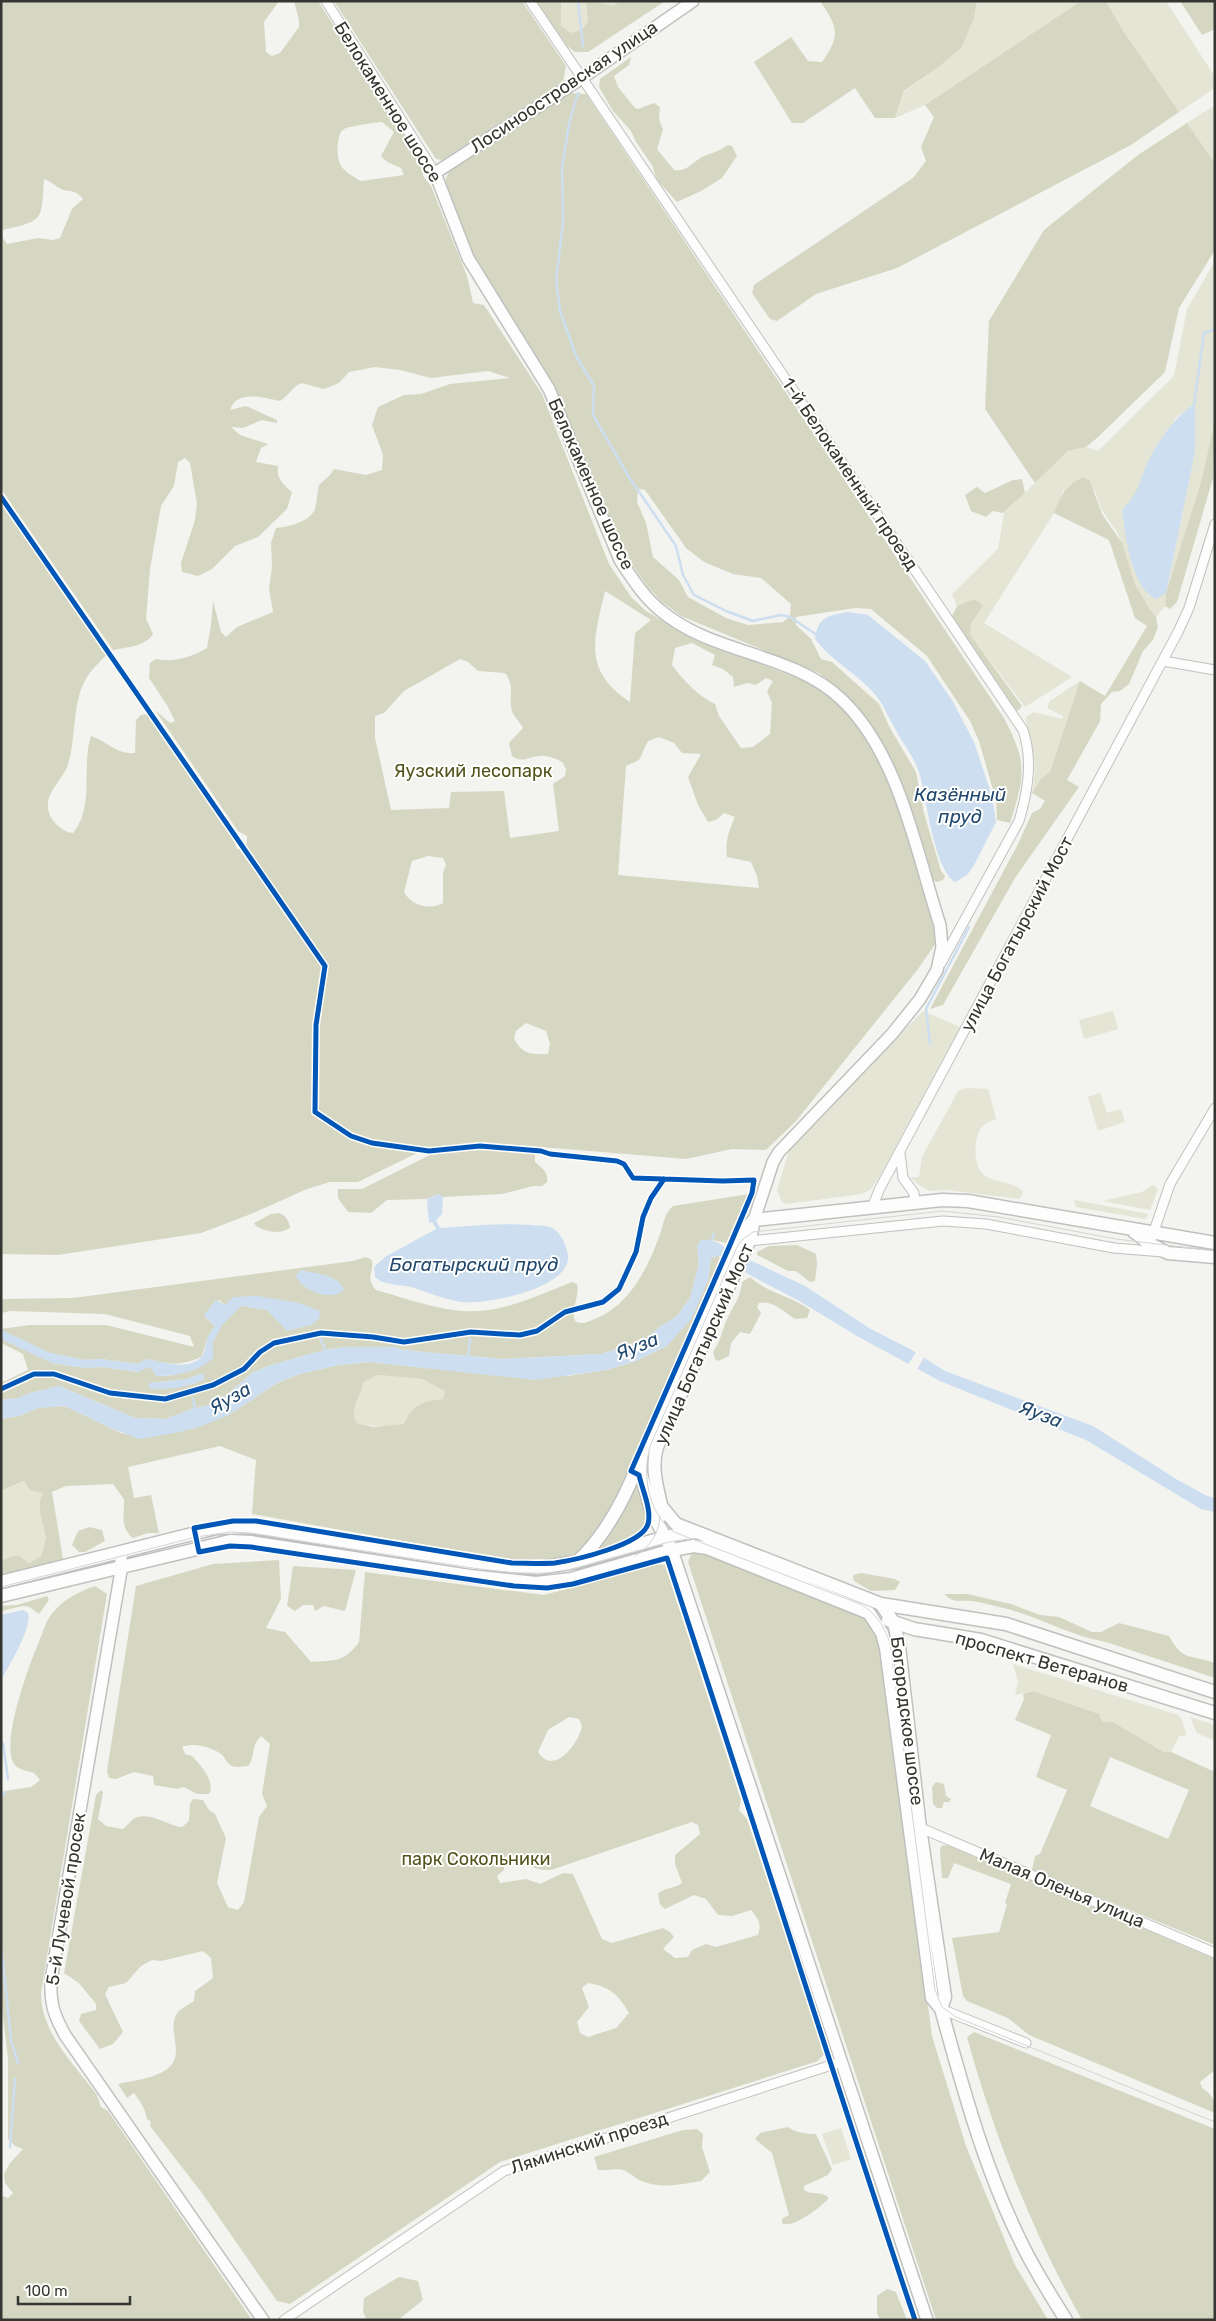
<svg xmlns="http://www.w3.org/2000/svg" width="1216" height="2321" viewBox="0 0 1216 2321" font-family="Rubik,sans-serif">
	<rect width="100%" height="100%" fill="#f3f3ef"/>
	<!-- green -->
	<path fill="#e4e5d5" fill-rule="evenodd" d="M561 1H665L588 52H575L561 26Z
		M977 1H1081L925 105 895 118 904 92 940 66 962 47 974 18Z
		M1106 1H1166L1215 77V88L1179 112 1122 29Z
		M1215 105V163L1187 123Z
		M1215 261V420L1201 482 1166 593 1165 606 1156 617C1143 601 1133 582 1127 562 1124 552 1122 542 1117 532 1106 515 1101 513 1095 491H1063L1054 513 984 623 1072 677 1025 707 970 634 974 599 957 606 952 594 998 549 1004 513 1068 451 1086 447 1098 451 1174 376 1187 309ZM1195 403V452L1166 593 1149 596C1133 568 1126 542 1122 511L1133 500 1175 419Z
		M1080 681 1050 772 1041 779 1032 793C1036 778 1035 760 1032 745 1031 735 1026 727 1026 717L1034 712 1062 719 1063 716 1047 708 1050 701Z
		M923 1011 960 1027 879 1178 870 1190 862 1194 786 1204 782 1202 777 1190 790 1148Z
		M1113 1011 1118 1029 1084 1039 1079 1020Z
		M966 1088 988 1089 996 1119C992 1121 985 1123 982 1127 973 1138 972 1170 987 1177 999 1183 1013 1182 1023 1191L1020 1199 946 1190 929 1191 920 1186 910 1177H919L922 1157 958 1091Z
		M1100 1093 1107 1113 1121 1109 1125 1122 1098 1131 1088 1097Z
		M1153 1185 1158 1189 1150 1210 1103 1201 1142 1192Z
		M1074 1200 1148 1214 1146 1219 1076 1207Z
		M378 1375 422 1379 446 1391 443 1399C415 1401 422 1415 404 1424 392 1429 369 1426 357 1423 349 1411 360 1396 364 1382Z
		M25 1481 44 1493 40 1501V1513L46 1538 41 1556 29 1563 18 1555 4 1559 1 1566V1491Z
		M1013 1664 1178 1715 1181 1718 1186 1733 1185 1736H1179L1171 1752H1164L1113 1722H1102L1099 1714 1033 1691 1015 1695 1018 1682Z
		M1190 1717 1215 1725V1741L1197 1733Z
		M841 2128 851 2159 833 2165 822 2134Z"/>
	<!-- forest -->
	<path fill="#d6d7c2" fill-rule="evenodd" d="M1 1H279L264 22 266 52 272 56 280 53 299 27V20L294 1H318L423 165V176L431 186 467 276 473 303 484 305 542 394 609 564 631 597 646 611 691 637 820 687 843 707 857 724 877 757 893 792 940 937 918 969 796 1121 766 1150 732 1149 686 1159 480 1142 427 1148 358 1182H330L307 1189 251 1214 201 1233 58 1255 1 1254V501L107 654C100 662 92 669 87 677 71 702 77 740 67 767 62 780 46 792 48 808 49 820 62 832 73 833 95 807 81 765 91 736 106 741 118 755 135 753L136 720 141 715 148 714 232 836 237 849H241L247 843V836L238 831 155 710 170 723 175 721 167 705 149 678 150 663 156 659C173 663 192 657 207 648L211 625 213 601 221 632 226 637 237 627 273 612 269 589 272 567 271 543 276 528C288 527 310 522 315 509 317 502 317 493 319 485L330 475 334 469 366 475 382 470 383 455 372 425 378 407 404 395 421 394 450 384 510 378 488 371 431 378 400 370 375 367 349 372 339 383 324 389 301 383C292 388 289 395 280 401 264 398 237 389 230 410L246 406 277 420V423L262 420 243 428 231 427 240 435 268 444 261 448 256 462 278 466C276 478 283 484 292 492L287 509 258 537 235 546 212 569 198 576 182 572 181 563 195 520 197 504 190 463 185 458 178 462 174 486 161 506 150 569 146 619 153 634C145 647 127 647 113 650L1 489ZM382 122 394 132 381 156 387 162 401 168 404 175 361 181C341 170 336 165 338 142 339 137 340 132 344 129 347 127 376 122 382 122ZM44 179C51 181 55 186 61 189 71 193 73 188 83 199L72 209 60 238 53 240 38 238 7 244 3 238V230C45 220 41 221 44 179ZM605 591 651 620 635 633 630 702C582 670 594 639 605 591ZM692 643 715 655 712 665 723 669 733 677 734 687 747 683 756 685 766 678 773 681 767 691 772 703 770 734 753 747 741 748 719 716 715 704C698 696 683 680 672 665L675 648ZM460 659 468 662 478 671 505 673C516 688 508 695 512 711 514 717 520 722 523 728L509 743 512 756C523 764 529 756 540 756 546 755 558 759 563 763L566 769 565 776 553 784 559 831 510 838 504 791 451 792 449 808 391 810 375 738V716L384 713 404 691ZM659 737 674 743 682 753 701 754 688 777 698 805 708 822 716 820 724 813 735 817C729 830 725 842 727 857L751 862 757 876 759 888 618 875 626 766 639 760 648 741ZM428 856 443 858 446 865 443 872V903C429 911 411 905 404 892L412 861ZM526 1023 546 1031 550 1044 548 1054C532 1055 521 1054 514 1038L516 1031Z
		M334 1H522L566 66 563 82 442 160 436 159Z
		M536 1H561V26L571 33 582 30 588 21 586 1H594L612 6 622 1H665L588 52H575L567 46Z
		M820 1H977L974 18 962 47 940 66 904 91 895 118H875L855 88 803 123H792L754 62 791 37 808 61 822 62C841 35 838 28 820 1Z
		M1081 1H1106L1122 29 1179 112 1131 145 897 268 816 294 777 321 770 319 752 293 754 285 913 178 926 161 921 147 934 117 925 105Z
		M1180 1H1215V29L1202 35Z
		M631 57 629 65 614 76 618 87 635 108 638 109 654 103 660 107 659 119 663 130 657 149 674 170C685 173 693 162 702 157 711 153 720 151 728 145L732 146 737 156 722 178 701 191 677 202 657 180 652 165 636 142 631 131 613 111 599 87 600 79Z
		M570 93 586 94 1004 718C1028 764 1025 775 1010 823L997 820 996 800 979 741 970 721 927 656 871 609 855 608 796 617V625L811 639 821 659 832 662 879 704 890 728 916 772 924 813 941 871 945 876 943 880 937 882 932 879 904 788 866 718 842 691 819 673 681 616 662 602 647 586 626 556 554 386 470 250 445 181 450 169ZM638 489 645 490 686 548 704 562 733 574 761 578 791 604 790 616 783 622 748 625 726 618 688 597 679 580 653 557 646 523 637 502Z
		M1187 123 1215 163V250L1179 308 1165 372 1097 438 1086 447 1068 451 1035 483 985 409 989 321 1044 230 1138 155Z
		M1215 420 1213 478 1177 602 1170 609 1165 606 1166 593 1201 482Z
		M1083 477 1090 481 1102 514 1122 543 1135 584 1149 608 1156 617 1158 627 1153 640 1143 651 1129 684 1120 691 1112 692 1101 704 1100 721 1067 780 1079 787 1015 878 943 1005 930 1009 1018 844 1032 813 1040 809 1045 801 1032 793 1041 779 1050 772 1080 681 1105 696 1147 626 1135 618 1109 540 1054 513C1061 494 1065 487 1083 477Z
		M1022 479 1025 493 1003 513 993 511 986 517 971 511 965 495 977 487 985 493 1013 480Z
		M974 599 983 605 971 624 970 634 1022 706 1018 711 1014 708 952 616 957 606Z
		M479 1149 535 1154V1162C542 1168 549 1173 547 1182L542 1186H533L502 1194 443 1197 438 1194 427 1199 387 1200 371 1213 348 1212 338 1198V1189H362L430 1155Z
		M749 1194 726 1243 712 1240 697 1246 699 1264 690 1298 677 1316 658 1328 646 1339 632 1344 602 1354 502 1359 402 1350 396 1347H344L317 1352 268 1366 252 1373 223 1398 210 1405 191 1409 166 1419 135 1418 59 1386 30 1393 19 1398 1 1400V1383L28 1370 23 1354 1 1343V1337L52 1363 86 1368 103 1367 138 1372 147 1367 152 1369 156 1376C185 1377 193 1367 213 1349 211 1334 230 1314 241 1306L267 1310 299 1303 225 1305 219 1300 205 1317 215 1326 207 1339 202 1356C183 1367 167 1364 146 1359L138 1364 101 1359 85 1360 50 1353 1 1331V1329L29 1325H106L194 1347 190 1336 105 1314 11 1311 1 1313V1299L73 1298 353 1261 366 1257 372 1260C374 1274 365 1277 376 1290 412 1300 452 1316 489 1310 516 1306 547 1292 572 1282L577 1284C580 1297 570 1309 575 1321 583 1326 589 1321 597 1318 630 1304 647 1269 659 1237 664 1225 663 1215 673 1206ZM200 1374 205 1379 190 1385 150 1383 187 1379Z
		M279 1213C286 1216 289 1220 290 1228 279 1235 267 1232 256 1226L254 1223 271 1214Z
		M797 1245 816 1254 817 1264 815 1281 810 1282 796 1271H788L757 1255V1252L769 1246Z
		M719 1255 720 1261 632 1466 606 1519 580 1554 568 1558 514 1561 252 1514 256 1460 220 1446 128 1467 134 1498 151 1495 159 1533H148L133 1538C119 1527 125 1513 124 1499L113 1484 66 1486 52 1492 63 1559 1 1575V1566L4 1559 18 1555 29 1563 41 1556 46 1538 40 1513V1501L43 1493 30 1490 24 1481 1 1491V1419L19 1416 38 1408 65 1406 121 1433 149 1437 229 1415 277 1383 300 1374 339 1365 369 1362 503 1376H568L606 1370 636 1361 667 1346 708 1280 711 1258ZM378 1375 422 1379 445 1391 443 1399C422 1401 413 1405 404 1424L373 1427 357 1423C349 1411 360 1396 364 1382Z
		M750 1277C767 1293 791 1296 810 1310L807 1318 795 1319C784 1312 773 1300 759 1303L757 1307 761 1313 750 1334 740 1332 731 1343 729 1356 718 1361 715 1359 713 1352C721 1341 723 1327 729 1315 735 1304 741 1295 742 1282Z
		M638 1479C641 1491 647 1505 647 1518 648 1535 608 1549 593 1552Z
		M89 1527 102 1530 105 1541 85 1552H79L72 1545 78 1531Z
		M692 1552 706 1553 868 1619 877 1631 886 1679 932 2036 966 2146 1015 2265 1048 2320H936L688 1562Z
		M279 1560 281 1599 266 1628 285 1632 311 1662C334 1660 344 1663 359 1642L365 1572 544 1595 657 1564 665 1565 741 1800 739 1810 747 1819 824 2054 818 2061 500 2162 290 2304 277 2301 202 2193 150 2126 151 2122 147 2119C145 2108 140 2101 134 2093L127 2098 118 2084C130 2081 144 2080 156 2075 194 2061 163 2030 178 2012 182 2008 189 2004 194 2001L195 1991 213 1978 211 1958 203 1951 161 1961 152 1960 141 1966 126 1983 109 1987 105 1994 123 2032 113 2044 100 2049 79 2021 81 2014 96 2010V2004L79 1983 64 1973 96 1795 101 1790 103 1792 98 1819 106 1826 123 1829C127 1826 131 1820 135 1818 150 1811 168 1826 182 1827L189 1821 190 1804 193 1799 203 1800 209 1810 215 1814 226 1838 217 1883 228 1907 238 1910 244 1902 259 1817 267 1806 262 1794 270 1744 261 1736C250 1747 256 1756 248 1766 243 1766 236 1768 232 1766 226 1763 225 1757 221 1754 212 1747 193 1742 182 1747L185 1754 192 1756C200 1764 216 1782 209 1794H197L184 1787 177 1789 154 1785 153 1776 134 1772 116 1779 109 1778 107 1771 136 1586 213 1564ZM569 1717 579 1719 582 1726C579 1743 554 1777 538 1752L548 1730ZM692 1822 698 1825 700 1834 675 1855V1864L682 1883C675 1889 664 1887 658 1894L660 1904 665 1909 694 1895 706 1899 718 1915 732 1916 751 1910C758 1918 762 1924 758 1935L716 1947 706 1944 692 1950 688 1957 675 1958 663 1949 674 1937 670 1932 663 1928 612 1943 602 1939 573 1874 563 1873 540 1884 526 1879 500 1883 497 1876 504 1870V1860L509 1854C524 1863 534 1871 551 1870ZM588 1983C609 1986 619 1995 629 2013L616 2028 588 2037 580 2033 577 2022 589 2007 582 1988Z
		M293 1566 356 1570 345 1611 324 1606 315 1611 313 1605H303L295 1611 287 1606Z
		M861 1573 895 1579 900 1582 895 1590 871 1591 854 1581 853 1575Z
		M95 1586 107 1594 41 1993C41 2033 74 2064 97 2095L101 2107 108 2111 252 2320H1V2195L8 2198 13 2193 5 2183 4 2174 10 2163 23 2149 15 2146 8 2139V2059L1 1999V1794L4 1791 31 1787 40 1780 34 1773C27 1771 19 1770 14 1764 0 1741 30 1663 40 1639 43 1632 46 1621 51 1615 62 1600 78 1592 95 1586Z
		M944 1594H967L1011 1604 1040 1615 1059 1617 1092 1632H1101L1119 1623 1169 1636C1183 1662 1190 1654 1215 1663V1678L1106 1642C1069 1636 1036 1615 999 1607 991 1605 980 1602 972 1601 959 1600 955 1604 944 1594Z
		M47 1596 49 1600 39 1614 30 1607 23 1606 1 1611V1606L17 1605Z
		M1033 1691 1099 1714 1102 1722H1113L1164 1752H1171L1215 1772V1945L1032 1870 1035 1856 1040 1854 1067 1790 1036 1777 1051 1735 1015 1720 1024 1699 1023 1694ZM1110 1757 1189 1790 1168 1839 1090 1806Z
		M936 1782 944 1784 946 1796 951 1799 949 1802H944L942 1808H937L933 1804 932 1787Z
		M947 1845 1215 1959V2070L1200 2082 1202 2088C1213 2095 1215 2101 1215 2113L1029 2035 1008 2018 967 2001 963 1996 952 1938 999 1932 1007 1904 1005 1903 1011 1884 954 1863 948 1878H942L940 1851 941 1846Z
		M974 2032 1215 2129V2320H1082C1032 2232 994 2135 967 2037Z
		M788 2127C796 2133 806 2134 816 2134L832 2169 828 2175 804 2186V2190C812 2196 821 2190 829 2198 822 2206 792 2230 782 2223V2219L789 2215 772 2153 755 2139 760 2133Z
		M697 2129 703 2134 702 2147 710 2172 701 2181C681 2184 660 2190 639 2180 633 2176 627 2170 618 2169 612 2169 605 2171 598 2170L594 2157 683 2130Z
		M399 2277 418 2281 423 2300 398 2320H367L363 2312 364 2298Z
		M887 2289 896 2292 907 2320H880L877 2313V2296Z"/>
	<!-- water -->
	<path fill="#ccdef0" d="M1195 403V452L1166 593 1156 599C1132 589 1125 534 1122 510 1140 493 1139 480 1149 460 1161 436 1174 419 1195 403Z
		M847 612 868 615 925 661 952 700 974 742 992 796 996 822 973 867 967 875 955 882C933 867 927 798 919 772 913 755 901 741 893 725 886 713 882 700 871 690 854 672 830 659 815 639 818 617 827 616 847 612Z
		M439 1194 443 1197 442 1214 436 1220 440 1228C471 1226 501 1223 531 1225 537 1226 545 1225 550 1227 560 1231 565 1242 567 1251 579 1287 487 1305 462 1302 445 1300 428 1292 411 1287 398 1284 385 1286 375 1277L374 1267 385 1257 436 1229 432 1222 429 1223 427 1199Z
		M701 1240C712 1240 719 1241 726 1249L805 1286 869 1328 910 1349 945 1371 1093 1426 1176 1479 1207 1496 1215 1498V1512L1201 1509 1086 1440 940 1381 857 1336 801 1302 748 1274 719 1255 711 1258 708 1280 692 1318 667 1346 636 1361 606 1370 536 1380 369 1362 339 1365 300 1374 277 1383 229 1415 202 1426 180 1432 139 1439 113 1429 65 1406 38 1408 19 1416 1 1419V1400L19 1398 30 1393 59 1386 135 1418 166 1419 191 1409 210 1405 223 1398 252 1373 268 1366 317 1352 344 1347H396L402 1350 502 1359 602 1354 632 1344 646 1339 658 1328 677 1316 690 1298 699 1264 697 1246Z
		M301 1270C316 1274 338 1274 344 1290 331 1302 302 1291 296 1276Z
		M257 1296 299 1303 320 1311 319 1319 311 1325 287 1331 267 1310 241 1306 223 1324 213 1342V1358C199 1372 176 1376 156 1376L152 1369 147 1367 139 1372 103 1367 86 1368 52 1363 5 1341 1 1337V1331H4L50 1353 85 1360 101 1359 138 1364 146 1359C162 1362 191 1372 203 1355 206 1350 205 1344 207 1339 208 1334 213 1330 215 1326L204 1315 216 1300 225 1305 233 1297Z
		M200 1374H203L205 1379C188 1388 169 1389 151 1389L148 1385 150 1383 187 1379Z
		M23 1610 28 1613C32 1629 9 1665 1 1680V1615Z"/>
	<!-- pier -->
	<path fill="#f3f3ef" d="M917 1351 925 1356 916 1371 907 1366Z"/>
	<g fill="none" stroke-linecap="round" stroke-linejoin="round">
		<!-- stream -->
		<path stroke="#ccdef0" stroke-width="2.5" d="M578 1 583 46
			M578 93 569 124 562 167 563 223 556 280 560 311 576 356 594 386 593 415 629 477 676 546 683 575 694 595 726 611 753 621 781 615 790 617 817 635
			M1194 405 1204 333 1215 329
			M930 1044 926 1009 969 927
			M712 1240 714 1234
			M320 1338 327 1353
			M468 1358 470 1339
			M193 1399 195 1410
			M3 1743 8 1779
			M1 1796 5 1792
			M1 1944 11 2040 18 2063
			M10 2147 15 2079"/>
		<!-- minor casing -->
		<g stroke="#c0c0be" stroke-width="11">
			<path id="minor" d="M326 1 435 173
				M530 1 1023 730C1033 760 1028 791 1019 821L941 963
				M1163 661 1215 670
				M900 1153 903 1178 914 1193 915 1203
				M872 1208 879 1190 1178 632 1189 608 1215 524
				M1152 1237 1170 1184 1215 1108
				M745 1239 749 1241 943 1221 986 1224 1114 1248 1163 1252
				M916 1826 1215 1953
				M941 2009 1026 2043
				M284 2320 504 2171 841 2062"/>
		</g>
		<!-- tertiary casing -->
		<g stroke="#c0c0be" stroke-width="14">
			<path id="tertiary" d="M693 1 582 78 435 173 468 258 549 389 620 560C632 578 643 596 660 610 711 654 790 652 840 698 899 752 916 852 940 925L942 947 937 970 920 999 892 1034 779 1152 773 1162 754 1220
				M672 1550 927 2320
				M121 1552V1571L51 1980C50 2004 54 2015 65 2035L263 2320"/>
		</g>
		<!-- secondary casing -->
		<g stroke="#c0c0be" stroke-width="15">
			<path id="secondary" d="M754 1220 942 1200 968 1201 1215 1243
				M1133 1231 1150 1244 1168 1253 1215 1257
				M662 1507 676 1524 881 1604 894 1623 899 1646 920 1828 945 1997 941 2009
				M663 1515C659 1491 650 1471 657 1447L750 1239 754 1220
				M669 1544 651 1511 641 1473V1457L734 1246 743 1231 754 1220
				M578 1561C606 1535 625 1498 639 1462
				M1 1582 216 1528 252 1527 474 1563 538 1568 576 1562 666 1537 695 1532
				M1 1596 230 1541 251 1542 470 1576 536 1583 571 1579 672 1550 694 1546 707 1548 869 1613 882 1633 886 1648 932 1998 941 2009C963 2088 984 2167 1020 2240 1033 2268 1050 2294 1066 2320
				M881 1604 1006 1624 1215 1692
				M888 1620 914 1629 981 1640 1215 1713"/>
		</g>
		<!-- minor -->
		<use href="#minor" stroke="#fdfdfd" stroke-width="9"/>
		<!-- tertiary -->
		<use href="#tertiary" stroke="#fdfdfd" stroke-width="11"/>
		<!-- secondary -->
		<use href="#secondary" stroke="#fdfdfd" stroke-width="12"/>
		<!-- tram -->
		<path stroke="#d4d4d4" stroke-width="1" d="M1215 1251 1116 1239 999 1217 942 1211 753 1232 743 1239 737 1247 651 1444C641 1473 648 1514 674 1532L860 1604C875 1612 884 1626 890 1643L935 1990 942 2007 956 2017 1215 2122
			M635 1556C650 1547 659 1534 660 1516
			M1 1587 196 1537 230 1532 251 1533 472 1568 514 1573H557L669 1542 687 1539"/>
		<!-- cycleway casing -->
		<g stroke="#fffffe" stroke-width="8">
			<path id="cycleway" d="M1 497 325 966 316 1025 315 1112 351 1136 372 1143 429 1151 480 1146 541 1151 550 1154 617 1161 624 1164 633 1178 723 1181 754 1180 752 1193 730 1245 631 1471 639 1475C642 1489 652 1510 648 1524 642 1545 575 1560 555 1563 541 1564 526 1563 512 1563L256 1521H233L194 1528 199 1552 230 1546 251 1547 514 1586 547 1588 573 1584 667 1558C751 1812 830 2067 915 2320
				M1 1389 34 1374H54L110 1393 165 1399 213 1385 244 1369 260 1352 274 1343 321 1333 373 1337 404 1342 471 1332 520 1335 537 1331 565 1312 603 1302 619 1289 636 1252 643 1217 651 1198 664 1179"/>
		</g>
		<!-- cycleway -->
		<use href="#cycleway" stroke="#0057b8" stroke-width="5"/>
	</g>
	<g text-anchor="middle" dominant-baseline="central" stroke-width="4" stroke-linejoin="round" paint-order="stroke">
		<!-- street labels -->
		<g font-size="18" fill="#353532" stroke="#fffffe">
			<text transform="translate(564 87) rotate(-34)">Лосиноостровская улица</text>
			<text transform="translate(388 102) rotate(58)">Белокаменное шоссе</text>
			<text transform="translate(850 474) rotate(56)">1-й Белокаменный проезд</text>
			<text transform="translate(591 484) rotate(66)">Белокаменное шоссе</text>
			<text transform="translate(1017 934) rotate(-62)">улица Богатырский Мост</text>
			<text transform="translate(704 1344) rotate(-66)">улица Богатырский Мост</text>
			<text transform="translate(1042 1662) rotate(16)">проспект Ветеранов</text>
			<text transform="translate(907 1721) rotate(83)">Богородское шоссе</text>
			<text transform="translate(1062 1888) rotate(23)">Малая Оленья улица</text>
			<text transform="translate(66 1899) rotate(-81)">5-й Лучевой просек</text>
			<text transform="translate(589 2143) rotate(-18)">Ляминский проезд</text>
		</g>
		<!-- park labels -->
		<g font-size="18" fill="#51531a" stroke="#fffffe">
			<text x="473" y="771">Яузский лесопарк</text>
			<text x="476" y="1859">парк Сокольники</text>
		</g>
		<!-- water labels -->
		<g font-size="19" font-style="italic" fill="#21486e" stroke="#fffffe">
			<text x="960" y="794">Казённый<tspan x="960" dy="22">пруд</tspan></text>
			<text x="474" y="1264">Богатырский пруд</text>
			<text transform="translate(637 1346) rotate(-22)">Яуза</text>
			<text transform="translate(230 1398) rotate(-30)">Яуза</text>
			<text transform="translate(1041 1414) rotate(21)">Яуза</text>
		</g>
	</g>
	<!-- border -->
	<rect width="1216" height="2321" fill="none" stroke="#353532" stroke-width="5"/>
	<!-- scale -->
	<path d="M18 2296v8h112v-8" fill="none" stroke="#353532" stroke-width="2.5"/>
	<text x="25" y="2296" font-size="15" fill="#353532" stroke="#fffffe" stroke-width="4" paint-order="stroke">100 m</text>
</svg>
